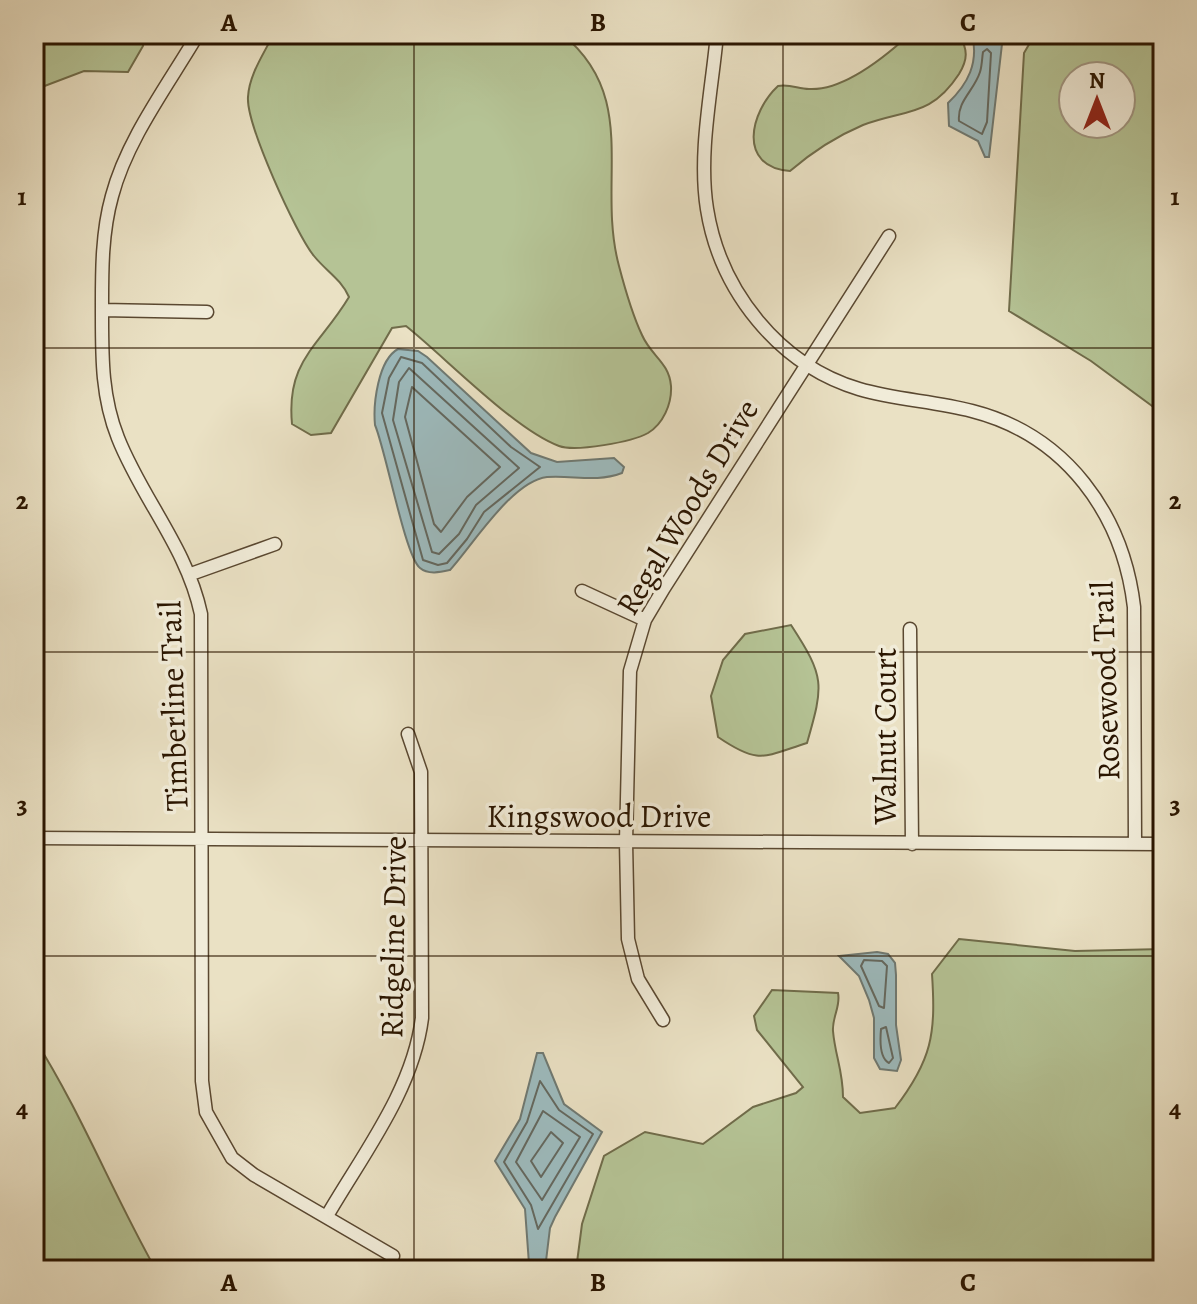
<svg xmlns="http://www.w3.org/2000/svg" width="1197" height="1304" viewBox="0 0 1197 1304" font-family="Alegreya,serif">
	<rect width="100%" height="100%" fill="#eae1c4"/>
	<filter id="stains"><feTurbulence type="fractalNoise" baseFrequency=".0025" numOctaves="4"/><feColorMatrix values="0 0 0 0 .2 0 0 0 0 .09 0 0 0 0 .02 0 0 0 .5 -.17"/></filter>
	<radialGradient id="worn" r=".72"><stop offset=".6" stop-color="#630" stop-opacity="0"/><stop offset="1" stop-color="#630" stop-opacity=".3"/></radialGradient>
	<!-- green -->
	<path fill="#b5c395" stroke="#706c4a" stroke-width="2" fill-rule="evenodd" d="M34 34H144L143 46 128 72 84 71 34 90Z
		M297 34H562C641 98 596 181 619 266 625 289 632 314 642 335 651 356 669 362 671 386 672 404 663 424 648 433 632 442 576 452 559 446 515 430 445 357 406 326L392 328 331 433 311 435 292 424C286 360 319 347 349 297 341 279 326 271 314 256 296 234 246 124 248 97 249 77 261 58 270 41Z
		M910 34H959C968 50 968 59 959 74 931 117 906 109 863 125 837 136 811 153 790 171 737 167 750 112 778 86 791 84 798 89 809 89 844 91 886 56 910 34Z
		M1019 34H1163V414L1091 361 1009 311 1024 53 1031 41ZM1073 76H1121V124H1073Z
		M791 625C825 677 824 684 807 743 763 757 759 765 718 737L711 696 723 660 745 634Z
		M959 939 1075 951 1163 949V1270H576L582 1224 604 1156 645 1132 703 1144 753 1107 796 1093 803 1087 757 1030 754 1016 772 990 838 993C841 1006 832 1017 833 1031 835 1055 843 1071 843 1097L860 1113 895 1108C932 1060 936 1034 932 974Z
		M34 1038C81 1112 113 1194 156 1270H34Z"/>
	<!-- water -->
	<path fill="#9dbbbe" stroke="#6f7972" stroke-width="2" d="M972 34H982L991 42 999 40 1002 44 989 157H985L978 141 949 126 948 103C968 84 979 63 972 34Z
		M398 349 418 351 427 357 531 453 557 462 614 458 624 467 622 473C595 483 574 475 547 477 512 481 472 546 450 570 441 572 428 575 420 568 405 556 386 451 375 425 373 404 378 360 398 349Z
		M877 952 888 954 895 963 896 975V1025L901 1060 897 1071 880 1069 874 1058V1018L869 1000 859 976 839 956Z
		M537 1053H543L564 1104 602 1132 555 1217 550 1228 546 1261 538 1269 529 1264 525 1209 495 1161 520 1119Z"/>
	<g fill="none" stroke-linecap="round" stroke-linejoin="round">
		<!-- shore -->
		<path stroke="#64685f" stroke-width="2" d="M987 49 991 53 987 122 982 134 959 121C957 101 974 91 980 72 982 66 982 58 983 52Z
			M401 357 422 363 511 447 540 467 484 512 467 539 447 563 438 565 423 560 382 413 389 378Z
			M409 368 519 468 476 505 459 534 439 554 432 552 393 420 399 382Z
			M412 387 500 467 467 497 441 532 434 524 405 417Z
			M864 960 882 961 887 966 884 1008 879 1006 861 966Z
			M886 1027 893 1058 889 1063C879 1058 880 1040 881 1029Z
			M540 1081 559 1110 593 1134 538 1229 531 1205 504 1162 527 1122Z
			M543 1111 580 1137 542 1200 516 1162Z
			M551 1132 563 1143 541 1177 531 1161Z"/>
		<!-- minor casing -->
		<g stroke="#5a4831" stroke-width="15">
			<path id="minor" d="M198 34C168 85 127 139 112 196 101 235 102 277 102 317 102 359 102 398 118 438 142 499 187 548 201 614L202 1081 206 1112 232 1158 254 1175 393 1256
				M717 34C712 90 698 153 707 209 720 291 779 365 859 389 896 400 935 401 972 411 1066 435 1123 514 1134 607L1135 844
				M102 310 207 312
				M191 574 275 544
				M582 591 645 620
				M910 629 912 844
				M34 838 1163 844
				M663 1020 638 979 628 939 626 842 630 671 645 620 664 588 889 236
				M327 1216C363 1154 413 1090 422 1018L421 772 408 734"/>
		</g>
		<!-- minor -->
		<use href="#minor" stroke="#f1ecd9" stroke-width="12"/>
	</g>
	<!-- grid -->
	<path fill="none" stroke="#2a1500" stroke-width="2" stroke-opacity="0.55" d="M414 34V1270M783 34V1270M34 348H1163M34 652H1163M34 956H1163"/>
	<g text-anchor="middle" dominant-baseline="central" stroke-width="7" stroke-linejoin="round" paint-order="stroke">
		<!-- street labels -->
		<g font-size="32" fill="#2a1500" stroke="#f1ecd9">
			<text transform="translate(687 507) rotate(-59)">Regal Woods Drive</text>
			<text transform="translate(1105 681) rotate(-92)">Rosewood Trail</text>
			<text transform="translate(173 706) rotate(-92)">Timberline Trail</text>
			<text transform="translate(885 736) rotate(-90)">Walnut Court</text>
			<text x="599" y="816">Kingswood Drive</text>
			<text transform="translate(393 937) rotate(-89)">Ridgeline Drive</text>
		</g>
	</g>
	<!-- margin -->
	<rect width="1197" height="1304" fill="none" stroke="#eae1c4" stroke-width="88"/>
	<!-- north arrow -->
	<g transform="translate(1097 100)"><circle r="38" fill="#f1ecd9" stroke="#a19682" stroke-width="2"/>
	<path d="M0-6L14 30L0 20L-14 30Z" fill="#8f2418"/>
	<text y="-12" font-size="22" font-weight="bold" text-anchor="middle" fill="#2a1500">N</text>
	</g>
	<rect x="44" y="44" width="1109" height="1216" fill="none" stroke="#2a1500" stroke-width="3"/>
	<g font-size="26" text-anchor="middle" font-weight="bold" fill="#2a1500">
		<text x="229" y="31">A</text>
		<text x="598" y="31">B</text>
		<text x="968" y="31">C</text>
		<text x="22" y="205">1</text>
		<text x="1175" y="205">1</text>
		<text x="22" y="509">2</text>
		<text x="1175" y="509">2</text>
		<text x="22" y="813">3</text>
		<text x="1175" y="813">3</text>
		<text x="22" y="1117">4</text>
		<text x="1175" y="1117">4</text>
		<text x="229" y="1291">A</text>
		<text x="598" y="1291">B</text>
		<text x="968" y="1291">C</text>
	</g>
	<rect width="100%" height="100%" filter="url(#stains)"/>
	<rect width="100%" height="100%" fill="url(#worn)"/>
</svg>
